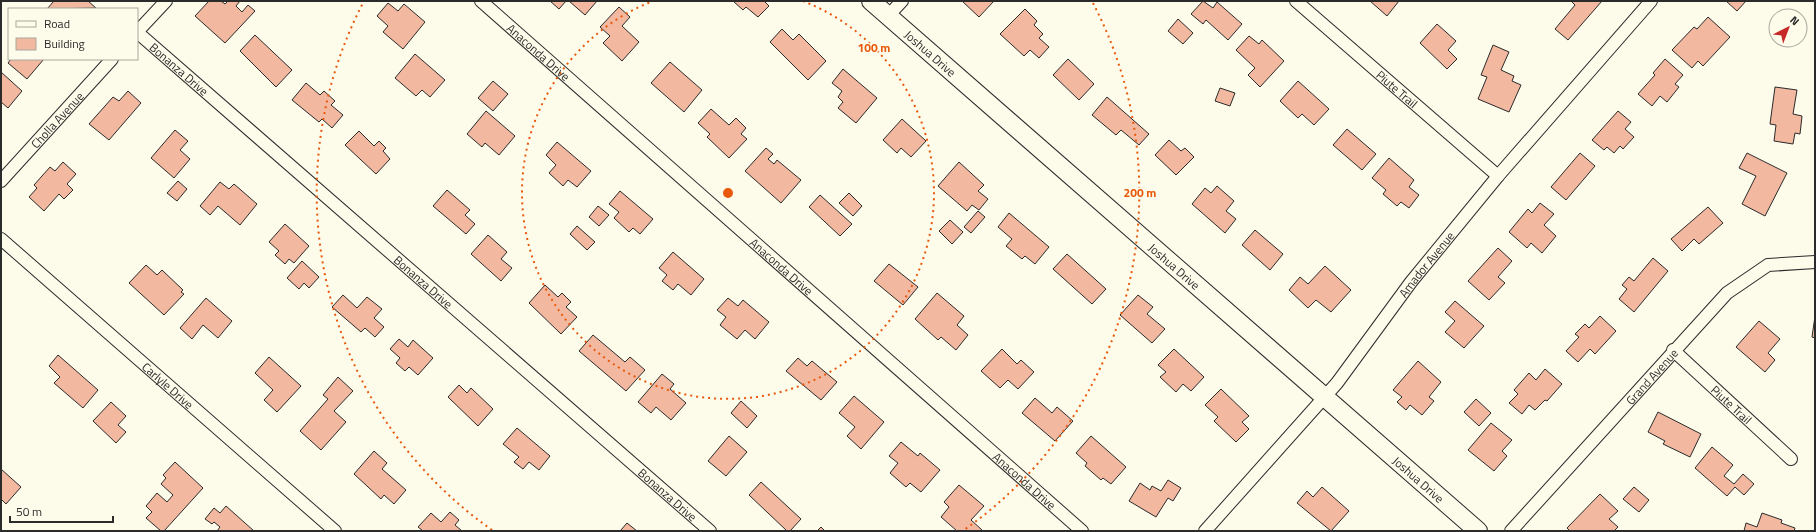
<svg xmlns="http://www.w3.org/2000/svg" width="1816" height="532" viewBox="0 0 1816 532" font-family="'Titillium Web',sans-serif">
	<rect width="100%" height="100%" fill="#fdfbea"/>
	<!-- building -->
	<path fill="#f2b8a0" stroke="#2b2b2b" d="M54 1H88L96 8 47 9Z
		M209 1H221L225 4 228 1H240L236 6 242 12 248 5 255 11 225 43 195 16Z
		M550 1H566L559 9Z
		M569 1H597L585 15Z
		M733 1H764L769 6 758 17 746 7 743 10Z
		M962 1H994L979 17Z
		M1203 1 1213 8 1217 2 1242 24 1228 40 1206 20 1203 24 1191 14Z
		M1370 1H1399L1387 16Z
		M1573 1H1602L1568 40 1555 29 1575 5 1572 2Z
		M1726 1H1746L1737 11Z
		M388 3 398 11 404 4 425 22 403 49 383 32 388 26 377 16Z
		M619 7 630 17 622 26 639 42 622 61 603 43 610 36 600 27Z
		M1025 9 1037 21 1034 25 1043 34 1039 38 1049 47 1039 58 1030 50 1024 56 1000 34Z
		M1708 17 1730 37 1703 66 1698 61 1692 68 1672 50 1694 27 1697 29Z
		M1178 19 1193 33 1183 44 1168 31Z
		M1437 24 1456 41 1448 50 1457 59 1447 69 1420 43Z
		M782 29 793 40 799 34 826 61 808 80 770 42Z
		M255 35 292 70 276 87 240 51Z
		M1249 36 1259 44 1262 40 1284 61 1260 87 1248 75 1255 68 1236 50Z
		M1493 45 1509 52 1501 70 1514 76 1512 81 1521 85 1509 112 1478 99 1487 77 1481 75Z
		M415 54 445 80 430 97 422 90 416 96 395 78Z
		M11 59H44L27 79 8 63Z
		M1068 59 1094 84 1079 100 1053 75Z
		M1665 59 1683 75 1675 84 1679 87 1667 102 1660 96 1652 106 1638 94 1655 75 1653 73Z
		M670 62 702 90 684 112 651 83Z
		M843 69 877 98 856 123 838 108 843 102 838 97 842 91 832 83Z
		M1 72 22 91 8 108 1 102Z
		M493 81 508 94 493 111 478 98Z
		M1298 81 1329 109 1314 125 1302 114 1298 118 1280 101Z
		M306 83 320 95 324 91 335 101 331 105 343 115 332 128 322 119 319 122 292 100Z
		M1775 87 1797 90 1793 114 1802 116 1800 134 1795 133 1793 144 1774 141 1776 125 1770 124Z
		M1220 88 1235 93 1230 106 1215 101Z
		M128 91 141 103 109 140 89 124 113 97 119 101Z
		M1107 97 1149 134 1139 145 1121 130 1116 135 1092 115Z
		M711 109 729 125 736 118 746 128 741 134 747 139 729 158 707 137 710 134 698 123Z
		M486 111 515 136 499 155 485 143 482 147 467 134Z
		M1618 111 1631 122 1625 129 1634 137 1623 149 1620 146 1614 153 1607 147 1604 150 1592 140Z
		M902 119 926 141 911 157 901 148 897 153 883 140Z
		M1347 129 1376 154 1362 170 1333 145Z
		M175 130 188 141 180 150 190 159 174 178 151 158Z
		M359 131 374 146 379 141 386 148 383 151 390 159 376 174 345 145Z
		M1169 140 1181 151 1185 148 1194 157 1176 175 1155 155Z
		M557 142 591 171 577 187 568 180 563 186 549 173 556 165 546 155Z
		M766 148 773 154 768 159 774 164 777 160 801 180 781 203 745 171Z
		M1580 153 1595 166 1566 200 1551 187Z
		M1747 153 1787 173 1765 216 1742 204 1756 176 1739 168Z
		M1389 158 1414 180 1409 187 1419 195 1409 208 1401 202 1397 206 1383 194 1386 190 1372 178Z
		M63 162 76 174 67 184 73 190 64 199 59 194 44 211 29 197 37 188 34 185 50 167 55 171Z
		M959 162 984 185 978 191 988 199 979 210 972 205 967 211 938 186Z
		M178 181 187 189 177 201 167 193Z
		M220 182 229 189 234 184 257 204 240 225 218 206 210 215 200 206Z
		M1217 186 1234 201 1226 211 1236 219 1225 233 1192 204 1205 188 1211 193Z
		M447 190 470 210 465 215 475 224 466 234 433 206Z
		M620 191 653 219 640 234 633 228 629 232 614 218 619 212 609 204Z
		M849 193 862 206 853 216 839 203Z
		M820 195 852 224 840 236 809 207Z
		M1540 203 1554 214 1544 225 1556 236 1542 253 1531 243 1527 248 1509 232 1528 209 1532 213Z
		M598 206 609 215 599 226 589 217Z
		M1708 207 1723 223 1699 244 1694 239 1682 251 1671 239Z
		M978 211 985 217 971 233 964 227Z
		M1009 213 1049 247 1035 264 1025 256 1022 259 1006 246 1012 239 998 227Z
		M950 220 963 232 952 244 939 231Z
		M285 224 309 246 294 263 289 259 285 264 275 255 279 251 269 242Z
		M577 226 595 242 587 250 570 234Z
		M1255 230 1283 254 1270 270 1242 245Z
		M488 235 507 252 501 259 512 268 501 281 471 254Z
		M1498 248 1512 261 1498 277 1505 283 1489 300 1468 281Z
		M673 252 704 279 691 295 678 284 673 290 662 281 667 275 659 268Z
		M1067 254 1106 289 1092 304 1053 269Z
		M1653 258 1668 271 1634 312 1619 299 1627 289 1622 285 1629 277 1634 281Z
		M302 261 319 277 309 288 304 283 299 289 287 278Z
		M889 264 918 287 903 305 874 281Z
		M146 265 157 275 162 270 183 290 181 292 184 294 164 315 129 283Z
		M1325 266 1351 290 1331 312 1316 300 1308 308 1289 290 1300 277 1308 284Z
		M545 285 558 297 562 293 571 302 566 307 577 317 561 334 529 303Z
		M937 293 964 316 957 325 968 335 956 350 941 337 938 340 915 319Z
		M343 295 357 308 367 297 382 309 374 318 384 327 375 337 365 328 361 332 332 307Z
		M1138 295 1153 307 1147 314 1165 329 1152 343 1120 315Z
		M206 298 232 321 218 338 203 325 192 339 180 328Z
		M728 298 738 306 743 300 769 322 755 339 745 330 737 339 720 325 726 317 717 310Z
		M1455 301 1484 326 1464 348 1445 332 1455 321 1445 312Z
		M1600 316 1616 331 1595 354 1590 349 1578 362 1566 351 1579 337 1575 334 1585 324 1589 328Z
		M1815 316V338L1812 337Z
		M1759 321 1780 339 1768 353 1775 360 1765 372 1736 347Z
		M593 335 625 362 630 357 645 370 626 391 579 351Z
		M399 339 408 347 413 340 433 358 418 375 409 367 405 371 396 363 400 358 390 349Z
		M1002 349 1017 364 1021 360 1034 372 1018 389 1008 380 1000 388 981 371Z
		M1174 349 1204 377 1191 391 1183 384 1176 392 1160 377 1166 372 1158 365Z
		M58 355 98 390 83 408 54 383 60 377 49 366Z
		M269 357 301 386 277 412 264 400 273 390 255 373Z
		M798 358 807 366 812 361 837 382 821 400 786 371Z
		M1418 361 1441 382 1429 397 1434 401 1422 415 1410 405 1406 410 1397 402 1402 397 1393 390Z
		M1545 369 1562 384 1547 401 1545 400 1535 410 1529 405 1522 414 1509 403 1518 394 1514 390 1529 373 1536 380Z
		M662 374 674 384 670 389 686 403 671 420 656 407 651 413 638 402Z
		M338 377 353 391 334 411 346 422 321 450 300 431 328 399 323 395Z
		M459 385 467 393 471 388 493 409 478 426 448 397Z
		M1221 389 1249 416 1242 422 1249 429 1236 442 1214 421 1218 417 1205 405Z
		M854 396 884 422 861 449 847 436 855 427 839 413Z
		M1035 398 1052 413 1057 407 1073 421 1055 441 1022 413Z
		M1476 399 1491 413 1479 426 1464 412Z
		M741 401 757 416 747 428 731 413Z
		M111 402 126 416 118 425 126 432 116 443 93 421Z
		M1658 412 1701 434 1690 457 1663 444 1665 441 1648 432Z
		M1491 423 1512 440 1502 451 1507 456 1494 471 1468 450Z
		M517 428 550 456 539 470 529 462 523 469 514 462 519 457 503 444Z
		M729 436 747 452 726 476 708 461Z
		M1091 436 1126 467 1111 484 1103 478 1101 480 1085 466 1087 463 1076 453Z
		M901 442 918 456 920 453 940 470 921 492 910 483 906 487 890 473 898 463 889 456Z
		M1712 447 1733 465 1724 476 1734 484 1743 474 1754 484 1744 495 1735 487 1727 496 1695 468Z
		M374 451 387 463 382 469 406 490 394 504 384 495 381 499 354 474Z
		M175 462 203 488 164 531H161L146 518 152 512 146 506 157 493 167 502 173 495 161 484 166 478 163 475Z
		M1 469 21 487 6 504 1 499Z
		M1168 480 1181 488 1173 501 1168 498 1156 517 1129 501 1140 483 1150 490 1152 486 1161 491Z
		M761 482 801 519 790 531H787L749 495Z
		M959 485 984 506 971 520 982 530 981 531H957L941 517 949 507 944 502Z
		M1322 487 1349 511 1331 531 1297 503 1307 491 1313 497Z
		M1634 487 1649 500 1639 512 1623 499Z
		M1600 494 1618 511 1609 519 1618 527 1614 531H1570L1567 528Z
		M226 506 254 531H217L220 527 214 522 212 524 205 519 214 508 220 513Z
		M450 512 459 520 455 525 462 531H423L418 527 431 513 441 522Z
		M1762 513 1782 520 1781 523 1795 528 1794 531H1744L1746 523 1757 527Z
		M627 523 637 531H620Z
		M821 527 825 531H817Z"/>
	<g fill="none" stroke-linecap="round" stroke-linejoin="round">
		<!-- street casing -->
		<g stroke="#2b2b2b" stroke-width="14">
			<g id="street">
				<path id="s1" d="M481 1 1082 531"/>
				<path id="s2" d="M1296 1 1498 176"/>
				<path d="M888 16 902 1"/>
				<path id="s3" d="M137 32 710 531"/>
				<path d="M137 32 166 1"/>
				<path id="s4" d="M1 181 112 59"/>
				<path id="s5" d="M1 239 335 531"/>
				<path id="s6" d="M1673 350 1791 459"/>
				<path id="s7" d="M1205 531 1337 383 1411 282 1498 176 1651 1"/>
				<path id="s8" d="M1511 531 1727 293 1768 265 1815 262"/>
			</g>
		</g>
		<!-- secondary casing -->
		<g stroke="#2b2b2b" stroke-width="20">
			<g id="secondary">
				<path id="s9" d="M871 1 1478 531"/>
			</g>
		</g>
		<!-- street -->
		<use href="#street" stroke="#fdfbea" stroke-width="12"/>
		<!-- secondary -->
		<use href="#secondary" stroke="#fdfbea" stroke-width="18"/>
	</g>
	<!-- distance rings -->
	<g fill="none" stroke="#e8590c" stroke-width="2" stroke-dasharray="2 4">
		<path d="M803 1A206 206 0 1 1 653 1"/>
		<path d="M492 530A412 412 0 0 1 363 3M1093 3A412 412 0 0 1 964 530"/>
	</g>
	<g text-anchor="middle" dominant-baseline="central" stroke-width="3" stroke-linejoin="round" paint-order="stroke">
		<!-- street labels -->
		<g font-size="12" fill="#2b2b2b" stroke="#fdfbea">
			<text stroke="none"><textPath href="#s1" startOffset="77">Anaconda Drive</textPath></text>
			<text stroke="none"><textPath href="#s9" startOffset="79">Joshua Drive</textPath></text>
			<text stroke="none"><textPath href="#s3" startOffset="56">Bonanza Drive</textPath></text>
			<text stroke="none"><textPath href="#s2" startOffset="134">Piute Trail</textPath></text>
			<text stroke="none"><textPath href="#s4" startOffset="83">Cholla Avenue</textPath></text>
			<text stroke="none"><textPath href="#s7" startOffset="347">Amador Avenue</textPath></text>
			<text stroke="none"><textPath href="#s1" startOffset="401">Anaconda Drive</textPath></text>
			<text stroke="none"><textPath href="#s9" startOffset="403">Joshua Drive</textPath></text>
			<text stroke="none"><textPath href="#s3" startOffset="380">Bonanza Drive</textPath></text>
			<text stroke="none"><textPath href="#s8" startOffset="209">Grand Avenue</textPath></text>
			<text stroke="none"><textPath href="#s5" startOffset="222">Carlyle Drive</textPath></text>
			<text stroke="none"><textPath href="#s6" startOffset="80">Piute Trail</textPath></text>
			<text stroke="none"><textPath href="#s9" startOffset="727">Joshua Drive</textPath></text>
			<text stroke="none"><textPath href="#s1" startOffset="725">Anaconda Drive</textPath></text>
			<text stroke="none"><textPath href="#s3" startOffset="704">Bonanza Drive</textPath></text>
		</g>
	</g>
	<circle cx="728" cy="193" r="6" fill="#e8590c" stroke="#fdfbea" stroke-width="2"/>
	<g font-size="12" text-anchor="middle" font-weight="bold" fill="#e8590c" stroke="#fdfbea" stroke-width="3" stroke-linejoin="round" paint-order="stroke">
		<text x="874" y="52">100 m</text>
		<text x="1140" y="197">200 m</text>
	</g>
	<!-- border -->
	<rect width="1816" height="532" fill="none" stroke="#2b2b2b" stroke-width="4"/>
	<!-- legend -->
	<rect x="8" y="8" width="130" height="52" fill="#fdfbea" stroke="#a9a89e"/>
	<rect x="16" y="21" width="20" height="6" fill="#fdfbea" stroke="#a9a89e"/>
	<text x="44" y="28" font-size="12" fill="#2b2b2b">Road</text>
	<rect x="16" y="38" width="20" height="12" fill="#f2b8a0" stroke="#a9a89e"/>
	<text x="44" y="48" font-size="12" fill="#2b2b2b">Building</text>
	<!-- north arrow -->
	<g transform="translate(1788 28) rotate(42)"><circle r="19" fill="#fdfbea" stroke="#a9a89e"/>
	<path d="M0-3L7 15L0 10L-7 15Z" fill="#c62828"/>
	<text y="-6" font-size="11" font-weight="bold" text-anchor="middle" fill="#2b2b2b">N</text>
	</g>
	<!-- scale -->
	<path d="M10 516v6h103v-6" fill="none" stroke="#2b2b2b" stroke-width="2"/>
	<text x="16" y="516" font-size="12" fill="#2b2b2b" stroke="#fdfbea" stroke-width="3" paint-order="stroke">50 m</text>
</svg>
